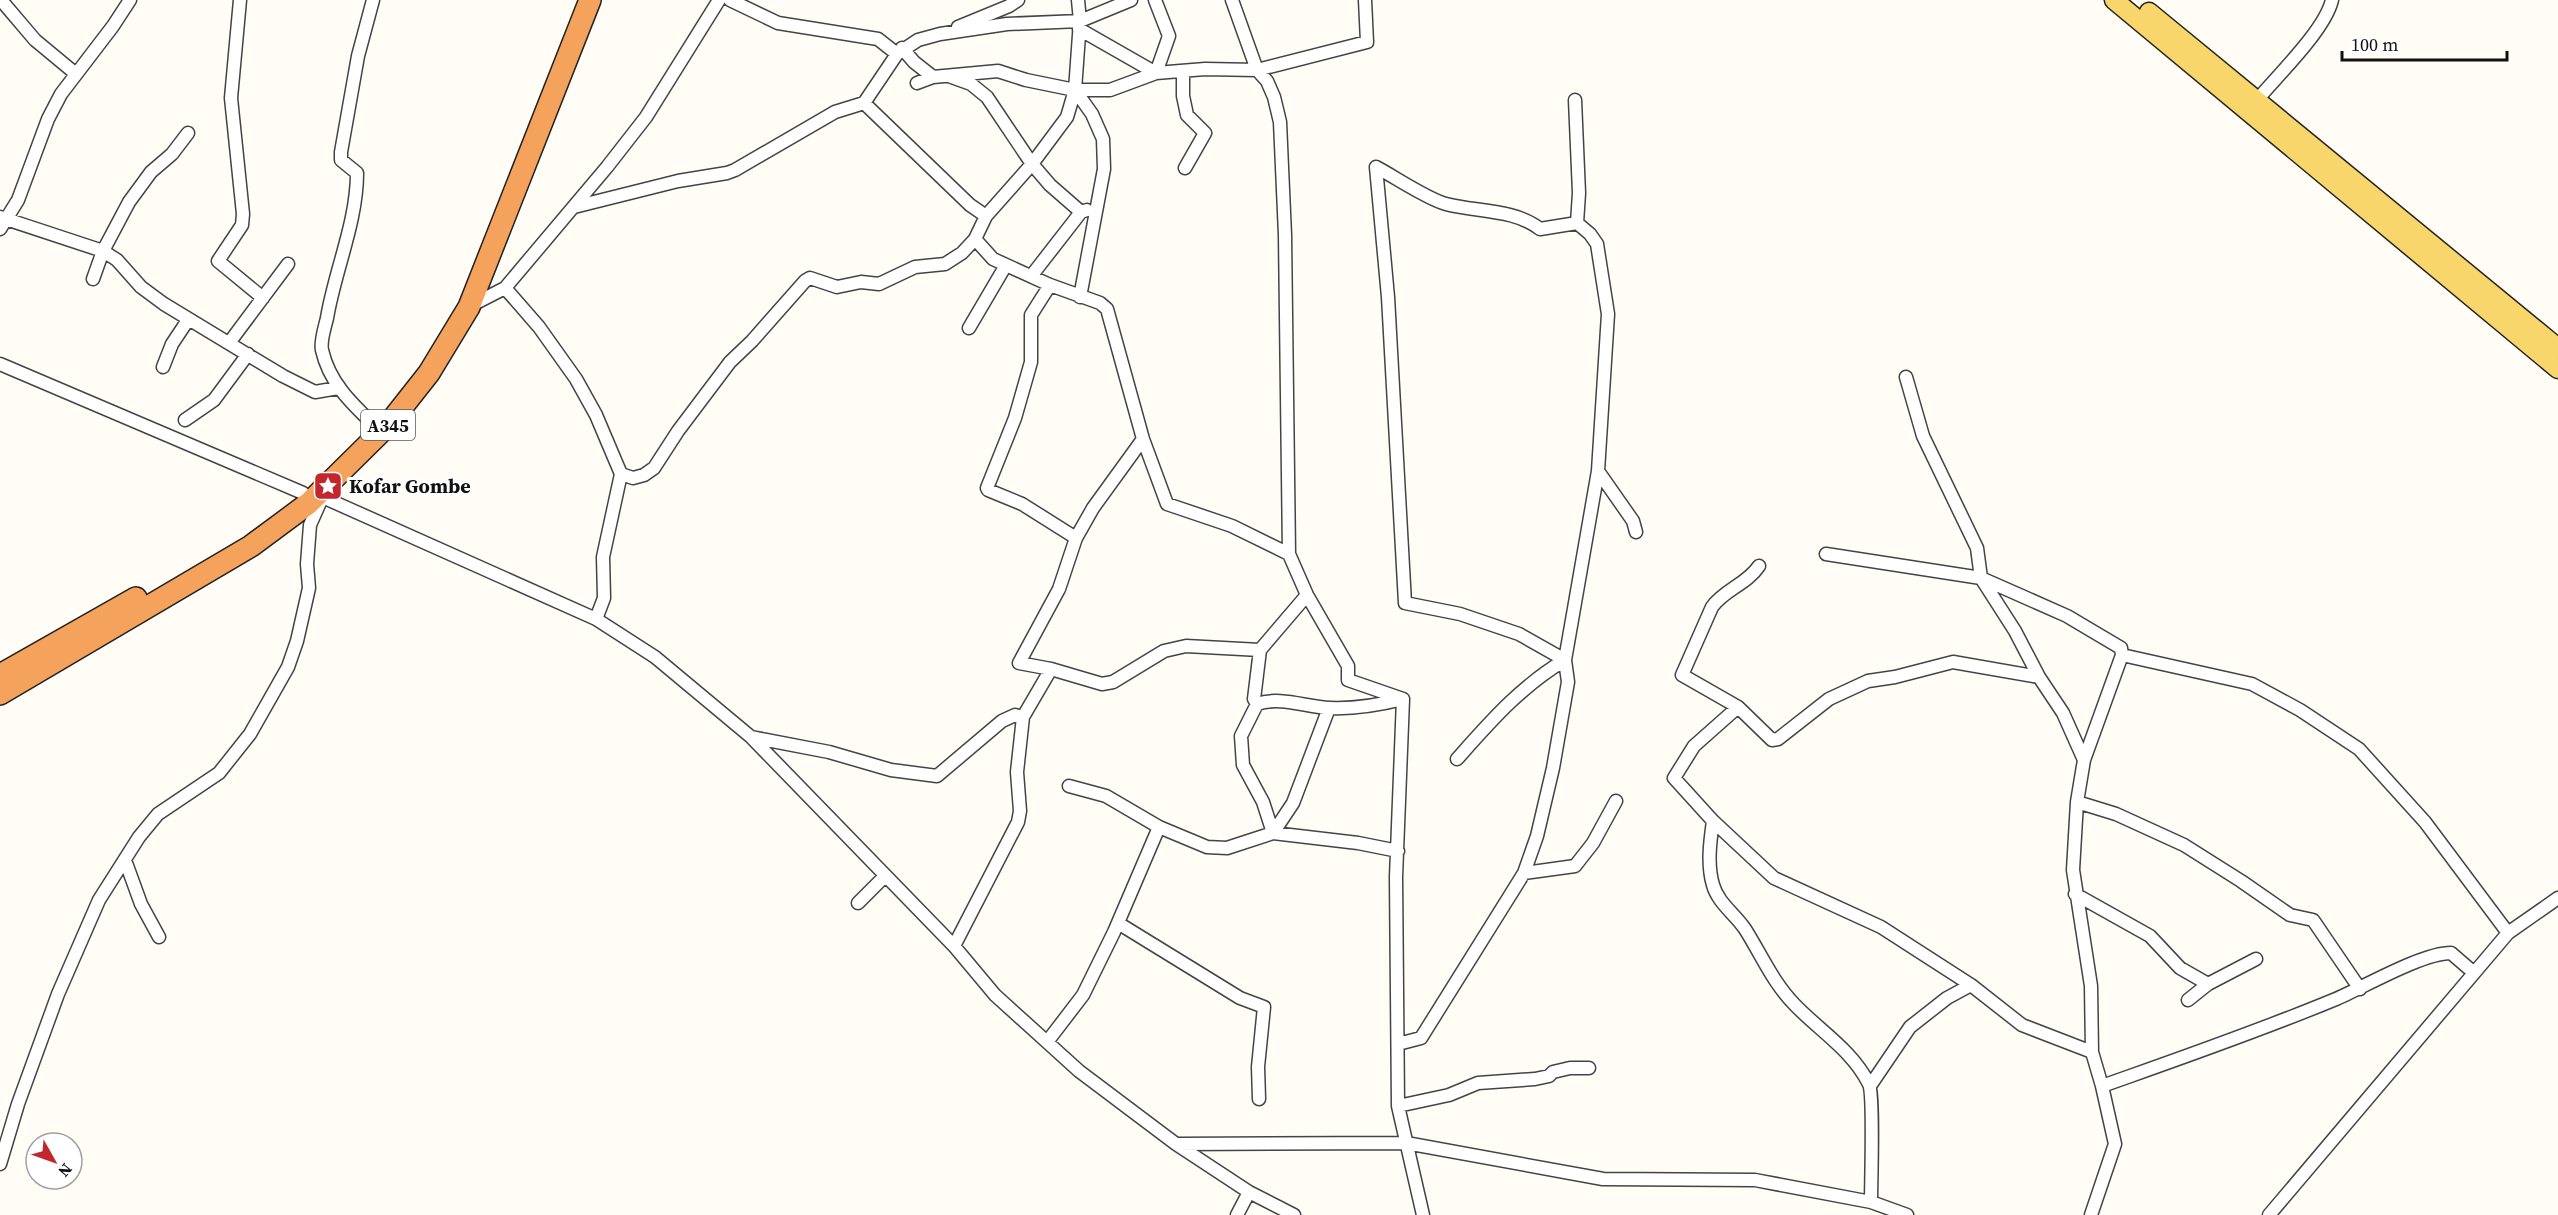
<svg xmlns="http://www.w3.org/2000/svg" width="2558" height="1215" viewBox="0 0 2558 1215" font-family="'Source Serif 4',serif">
	<rect width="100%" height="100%" fill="#fffdf5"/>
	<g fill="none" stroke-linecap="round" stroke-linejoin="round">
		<!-- street casing -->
		<g stroke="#444" stroke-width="15">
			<path id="street" d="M1 0 35 40 76 74
				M240 0 231 98 243 214 242 225 218 261 263 298
				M373 0 358 56 341 152V160L357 173C357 222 335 270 327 318 325 327 320 341 322 350 329 382 351 403 374 425
				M730 0 778 23 878 39 897 54
				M1155 0 1169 36 1156 73
				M1232 0 1257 70 1267 81 1274 97 1280 122 1285 235 1289 554 1307 595 1348 666V680L1403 699
				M958 27 1009 6 1018 0
				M1079 29 1156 73
				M902 48 914 62 933 77 998 71 1026 80 1075 90H1110L1156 73 1205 69 1257 70 1367 42 1365 0
				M1183 73V96L1187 115 1205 133 1185 168
				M949 76 971 84 987 97 1032 164 1050 185 1081 212
				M917 83 933 77
				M1075 90 1092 114 1103 139 1104 169 1080 297
				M2257 100C2278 75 2325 30 2332 0
				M864 103 970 205 986 216
				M1376 167 1388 297 1405 603 1460 614 1519 634 1565 660
				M1376 167C1395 177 1427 199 1446 204 1476 212 1515 209 1540 229L1577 223 1579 193 1575 100
				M574 207 678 181 727 173 735 170 835 112 864 103 897 54 918 40 940 34 1007 24 1080 21 1131 0
				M0 217 103 251 117 260 141 287 164 304 283 376 315 392 338 388
				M0 229 18 200 48 119 61 94 113 26 130 0
				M975 239 993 259 1050 285 1100 303 1107 309 1143 439 1167 504 1232 526 1289 554
				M1032 275 1081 212 1087 210
				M93 279 103 251 129 202 151 172 172 154 188 133
				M1050 285 1031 315V362L1015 418 987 488 988 490 1022 504 1076 538
				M505 288 539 327 576 379 596 415 621 474 603 557 604 598 596 619
				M470 306 505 288 607 167 646 117 719 0
				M969 328 1006 265
				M229 343 288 264
				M0 364 303 493
				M163 367 172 344 188 320
				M1906 377 1923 436 1977 548 1981 578 2015 631 2039 677 2063 713 2084 760
				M185 420 214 400 248 354
				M1143 439 1093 508 1076 538 1059 589 1019 663 1051 669 1102 684 1113 682 1164 651 1186 646 1260 650
				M1598 471 1633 521 1636 532
				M621 474 633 478 644 475 654 468 678 431 730 362 752 341 805 281 810 278 837 287 861 282 879 284 915 267 945 264 962 253 975 239 986 216 1032 164 1067 117 1075 90 1080 21 1078 0
				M318 495 596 619 655 657 751 737 954 946 995 995 1079 1071 1176 1144 1249 1192 1294 1215
				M1826 554 1981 578 2067 616 2121 648 2122 655 2084 760 2077 802 2073 870 2091 986 2092 1052 2102 1086 2115 1144 2091 1215
				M1759 566C1747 584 1724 590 1712 607L1682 675 1738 707 1772 740 1778 739 1829 699 1868 681 1895 677 1953 662 2039 677
				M2122 655 2252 684 2300 710 2359 749 2425 822 2508 933
				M1403 699 1396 877 1398 1106 1423 1215
				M1257 704C1280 696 1306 707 1330 708 1355 709 1379 705 1403 699
				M1738 707 1694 746 1674 778 1713 821 1774 878 1881 927 1971 985 2022 1025 2092 1052
				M751 737 829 752 891 770 937 776 1002 721 1015 715 1023 717
				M1457 759C1490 722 1521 686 1565 660
				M1069 786 1106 796 1159 827 1207 847 1227 848 1273 833 1358 843 1398 851
				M2077 802 2116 814 2184 845 2241 881 2290 915 2313 920 2360 989
				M1713 821C1710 842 1707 865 1713 885 1718 903 1735 914 1745 929 1761 954 1773 983 1795 1005 1820 1031 1852 1050 1869 1084 1874 1095 1871 1184 1871 1202
				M1273 833 1263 802 1243 765 1241 736 1257 704 1254 699 1260 650 1307 595
				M1273 833 1293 803 1329 708
				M125 860 141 904 159 937
				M1524 873 1575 866 1593 843 1616 801
				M2075 894 2150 936 2180 968 2208 984
				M858 903 884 877
				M1118 923 1240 998 1264 1007 1258 1067 1259 1099
				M954 946 1018 822 1020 811 1017 772 1023 717 1051 669
				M2188 1000 2208 984 2256 959
				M1047 1042 1083 995 1114 932 1159 827
				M1398 1044 1421 1038 1524 873 1537 836 1553 768 1568 682 1565 660 1598 471 1608 314 1597 244 1590 234 1577 223
				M1870 1086 1910 1027 1947 998 1971 985
				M2102 1086C2181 1058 2259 1031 2336 999 2364 987 2422 953 2451 953L2473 972
				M1398 1106 1449 1095 1478 1083 1535 1079 1549 1076 1553 1072 1570 1068H1589
				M1177 1144 1406 1143 1603 1179 1755 1180 1871 1202 1907 1215
				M0 1164 18 1104 58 994 99 900 139 837 158 814 219 773 250 734 288 667 297 641 309 588 307 564 310 525 322 498
				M1237 1215 1249 1192
				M2269 1215 2508 933 2558 898"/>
		</g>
		<!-- primary casing -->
		<g stroke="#222" stroke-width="21">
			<path id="primary" d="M2114 0 2558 369
				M2149 12 2558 348"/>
		</g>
		<!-- highway casing -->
		<g stroke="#222" stroke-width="24">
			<path id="highway" d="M0 675 136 598
				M0 694 251 546 309 503 388 425 429 373 469 307 590 0"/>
		</g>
		<!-- street -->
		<use href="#street" stroke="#fff" stroke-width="12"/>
		<!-- primary -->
		<use href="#primary" stroke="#f9d66b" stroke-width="18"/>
		<!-- highway -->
		<use href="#highway" stroke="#f5a25d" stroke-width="21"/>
	</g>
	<!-- icons -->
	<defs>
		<g id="sight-square" transform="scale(1.5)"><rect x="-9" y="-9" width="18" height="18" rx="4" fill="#c4262e" stroke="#fff"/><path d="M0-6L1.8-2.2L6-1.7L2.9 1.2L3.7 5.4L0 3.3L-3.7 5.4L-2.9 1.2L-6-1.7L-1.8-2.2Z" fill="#fff"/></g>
	</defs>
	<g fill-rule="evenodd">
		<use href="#sight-square" x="328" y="486"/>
	</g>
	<g text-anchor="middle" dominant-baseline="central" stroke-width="6" stroke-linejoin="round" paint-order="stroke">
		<!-- shield labels -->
		<rect fill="#fff" stroke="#585858" stroke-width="1.5" x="361" y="410" width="54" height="30" rx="4.5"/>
		<g font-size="18" font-weight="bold" fill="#111">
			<text x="388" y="425">A345</text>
		</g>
		<!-- poi labels -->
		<g font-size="20" font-weight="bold" fill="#111" stroke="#fff" text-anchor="start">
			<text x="349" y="486">Kofar Gombe</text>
		</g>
	</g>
	<!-- north arrow -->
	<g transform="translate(54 1161) rotate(130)"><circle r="28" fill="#ffffff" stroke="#a0a0a0" stroke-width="1.5"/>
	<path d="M0-4.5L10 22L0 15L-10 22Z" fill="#c4262e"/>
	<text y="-9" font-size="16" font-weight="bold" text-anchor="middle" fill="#111111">N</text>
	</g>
	<!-- scale -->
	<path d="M2342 51v9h165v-9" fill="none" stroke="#111111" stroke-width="3"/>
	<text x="2351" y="51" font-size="18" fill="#111111" stroke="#ffffff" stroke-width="4.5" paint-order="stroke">100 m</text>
</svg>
